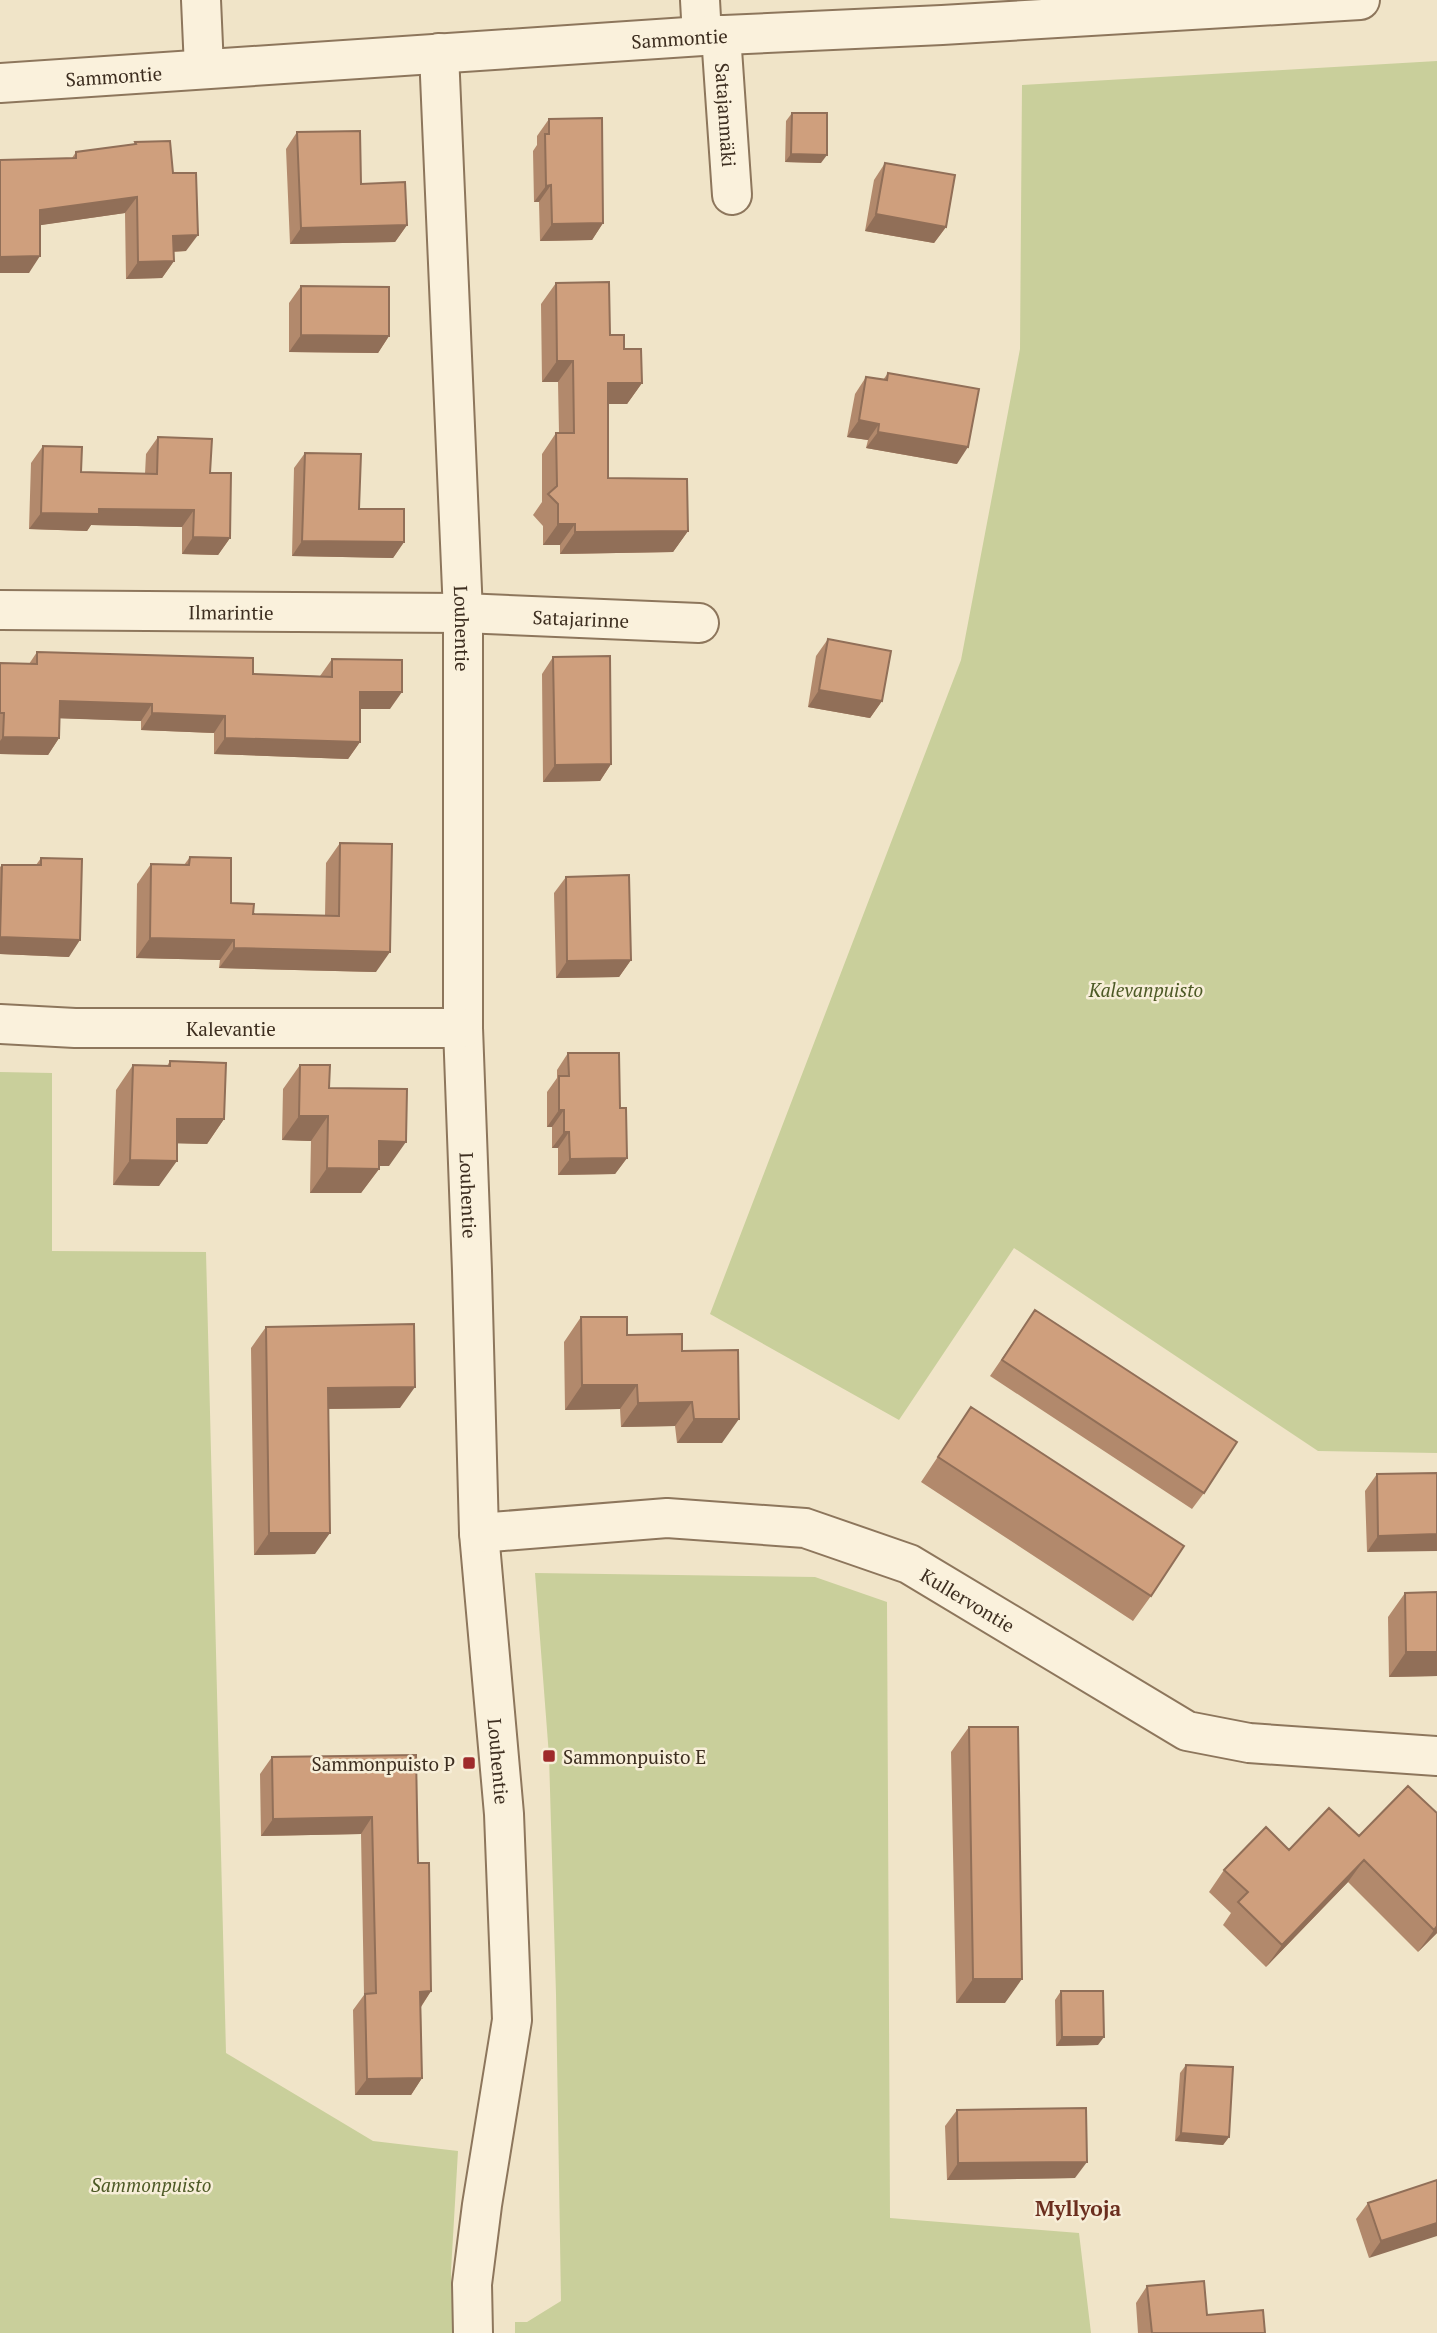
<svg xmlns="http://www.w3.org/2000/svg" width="1437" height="2333" viewBox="0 0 1437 2333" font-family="'PT Serif',serif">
	<rect width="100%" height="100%" fill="#f0e4c8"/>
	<!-- green -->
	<path fill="#c9cf9b" d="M1437 61V1453L1318 1451 1014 1248 899 1420 710 1314 961 660 1020 349 1022 85Z
		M0 1072 52 1073V1251L206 1252 226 2053 373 2141 458 2151 451 2271 453 2333H0Z
		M535 1573 815 1577 887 1602 890 2218 1079 2233 1091 2333H515V2322H527L561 2301 556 1994 549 1756Z"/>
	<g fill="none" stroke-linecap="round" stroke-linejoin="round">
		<!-- minor casing -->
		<g stroke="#8d765c" stroke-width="42">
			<g id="minor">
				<path d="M201 0 204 68"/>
				<path d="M700 0 702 36"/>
				<path id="s1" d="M721 35 732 195"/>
				<path id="s2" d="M439 53 463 613V1028L472 1271 479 1533 504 1814 512 2020 482 2205 472 2284 473 2333"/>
				<path id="s3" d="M0 83 702 36 942 25 1360 0"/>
				<path id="s4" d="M0 610 463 613 699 623"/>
				<path id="s5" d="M0 1024 75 1028H463"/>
				<path id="s6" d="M479 1533 667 1518 805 1528 909 1564 1187 1731 1249 1743 1437 1756"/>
			</g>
		</g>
		<!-- minor -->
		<use href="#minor" stroke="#faf1dc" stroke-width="38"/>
	</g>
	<!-- wall -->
	<path fill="#b2896c" d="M792 113 821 163 785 162 786 121Z
		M549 119 603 223 592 240 540 241 539 202H534L533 151 537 145V136Z
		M297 132 361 184 407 225 395 242 290 244 286 149Z
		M135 142 173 173 186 251 173 252 174 261 162 278 126 279 125 213 40 225 29 273H0V160L72 158 76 152 134 144Z
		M885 163 946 227 934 243 865 231 874 180Z
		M556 283 624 349 642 383 627 404H608V478L688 531 673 552 560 554V545H543V526L533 515 542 502V454L556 433H559L558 382H542L541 304Z
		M301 286 389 336 378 353 289 352V303Z
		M888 373 957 464 866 448 868 440 847 437 855 394 866 377 883 380Z
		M158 437 210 473 230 538 218 555 182 554V527L91 525 87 531 29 529 31 463 43 446 81 472 145 474 146 454Z
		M305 453 359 509 404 542 393 558 292 556 294 468Z
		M828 639 882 701 870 718 808 707 816 656Z
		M37 652 253 674 320 676 332 659 390 709H360V742L348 759 214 754V733L141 730V721L60 718 59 738 48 755 0 754V663L29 664Z
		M553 657 611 764 600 781 543 782 542 674Z
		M340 843 376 972 219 968 220 960 136 958 137 884 151 864 184 865 190 857 231 903 253 914 325 916 326 863Z
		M41 858 69 957 0 954V867L2 865H36Z
		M566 877 631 960 619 977 556 978 554 893Z
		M568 1053 620 1108 627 1158 615 1174 558 1175V1148H552V1127H547V1092L557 1078V1070Z
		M170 1061 224 1119 207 1144 177 1143 159 1186 113 1185 116 1090 133 1065 167 1066Z
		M300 1065 329 1088 389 1166H379V1169L361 1193H310L311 1141 282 1140 283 1089Z
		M1035 1310 1204 1493 1192 1509 990 1376Z
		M581 1317 627 1335 682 1351 722 1443H677L675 1426 621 1427 620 1409 565 1410 564 1342Z
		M266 1327 400 1408 328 1409 315 1554 254 1555 251 1348Z
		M971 1407 1151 1596 1133 1621 921 1482Z
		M1437 1473 1367 1552 1365 1491 1377 1474Z
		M1405 1593 1437 1676 1389 1677 1388 1617Z
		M969 1727 1005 2003H956L951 1752Z
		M416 1755 418 1863 431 1991 421 2007 422 2078 411 2095H355L353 2010 364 1995 361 1834 261 1836 260 1774 272 1757Z
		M1329 1808 1437 1933 1418 1952 1348 1882 1266 1967 1223 1925 1231 1913 1209 1892 1224 1870 1289 1850Z
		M1061 1991 1098 2045 1056 2046 1055 2000Z
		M1186 2065 1229 2137 1223 2145 1175 2141 1180 2073Z
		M957 2110 1075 2178 947 2180 945 2126Z
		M1437 2180 1369 2258 1356 2219 1368 2203Z
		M1147 2286 1207 2315 1265 2333H1138L1136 2303Z"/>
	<!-- shaded-wall -->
	<path fill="#916f58" d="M791 154 827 155 821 163 785 162Z
		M551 185 539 202H534L546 186Z
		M137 197 125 213 28 227 40 210Z
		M876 214 946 227 934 243 865 231Z
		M603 223 592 240 540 241 552 224Z
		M407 225 395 242 290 244 301 228Z
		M198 235 186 251 161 252 173 236Z
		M40 256 29 273H0V257Z
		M174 261 162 278 126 279 138 262Z
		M301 335 389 336 378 353 289 352Z
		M557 361H573L558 382H542Z
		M608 383H642L627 404H594Z
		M859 420 879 424 868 440 847 437Z
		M878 432 968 447 957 464 866 448Z
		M99 509 194 510 182 527 91 525 87 531 29 529 41 513Z
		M558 524H575L560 545H543Z
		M688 531 673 552 560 554 575 532Z
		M193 537 230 538 218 555 182 554Z
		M302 541 404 542 393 558 292 556Z
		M819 690 882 701 870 718 808 707Z
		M360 692H402L390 709H349Z
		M60 701 152 704 141 721 49 718Z
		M152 713 225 716 214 733 141 730Z
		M3 737 59 738 48 755 0 754V741Z
		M225 738 360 742 348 759 214 754Z
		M611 764 600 781 543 782 555 765Z
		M0 937 80 940 69 957 0 954Z
		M150 938 234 940 220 960 136 958Z
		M234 948 390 952 376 972 219 968Z
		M631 960 619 977 556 978 567 961Z
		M559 1110H564L552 1127H547Z
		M299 1116H328L311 1141 282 1140Z
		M177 1119H224L207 1144 160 1143Z
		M564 1132H569L558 1148H552Z
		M379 1141 406 1142 389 1166H362Z
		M627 1158 615 1174 558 1175 570 1159Z
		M130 1160 177 1161 159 1186 113 1185Z
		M327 1168 379 1169 361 1193H310Z
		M582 1385H637L620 1409 565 1410Z
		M415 1387 400 1408 313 1409 328 1388Z
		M692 1402 675 1426 621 1427 638 1403Z
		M694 1419H739L722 1443H677Z
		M269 1533H330L315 1554 254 1555Z
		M1437 1534V1551L1367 1552 1378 1536Z
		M1406 1652H1437V1676L1389 1677Z
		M372 1817 361 1834 261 1836 273 1819Z
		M1364 1860 1348 1882 1266 1967 1282 1945Z
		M1437 1926V1933L1418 1952 1434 1930Z
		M973 1979H1022L1005 2003H956Z
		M431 1991 420 2008V1992Z
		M1062 2037H1104L1098 2045 1056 2046Z
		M422 2078 411 2095H355L367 2079Z
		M1181 2133 1229 2137 1223 2145 1175 2141Z
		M1087 2162 1075 2178 947 2180 958 2163Z
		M1437 2223V2236L1369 2258 1381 2241Z"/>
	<!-- building -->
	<path fill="#cf9f7d" stroke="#916f58" stroke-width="2" d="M792 113H827V155L791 154Z
		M602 118 603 223 552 224 551 185 546 186 545 134H549V119Z
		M360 131 361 184 405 182 407 225 301 228 297 132Z
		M170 141 173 173H196L198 235 173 236 174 261 138 262 137 197 40 210V256L0 257V160L76 158V152L136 144 135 142Z
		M885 163 955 175 946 227 876 214Z
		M609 282 610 335H624V349H641L642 383H608V478L687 479 688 531 575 532V524H558V504L548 494 557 486 556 433H574L573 361H557L556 283Z
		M301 286 389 287V336L301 335Z
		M888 373 979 389 968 447 878 432 879 424 859 420 866 377 887 380Z
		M158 437 212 439 210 473H231L230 538 193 537 194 510 99 509V514L41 513 43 446 82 447 81 472 157 474Z
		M305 453 361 454 359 509H404V542L302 541Z
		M828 639 891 651 882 701 819 690Z
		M37 652 253 658V674L332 677V659L402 660V692H360V742L225 738V716L152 713V704L60 701 59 738 3 737 4 713H0V663L37 664Z
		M610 656 611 764 555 765 553 657Z
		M340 843 392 844 390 952 234 948V940L150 938 151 864 189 865 190 857 231 858V903L254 904 253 914 339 916Z
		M41 858 82 859 80 940 0 937 2 865H41Z
		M629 875 631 960 567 961 566 877Z
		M568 1053H619L620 1108H626L627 1158 570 1159 569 1132H564V1110H559V1076H569Z
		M170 1061 226 1063 224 1119H177V1161L130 1160 133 1065 170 1066Z
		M300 1065H330L329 1088 407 1089 406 1142 379 1141V1169L327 1168 328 1116H299Z
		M1035 1310 1237 1442 1204 1493 1002 1360Z
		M581 1317H627V1335L682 1334V1351L738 1350 739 1419H694L692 1402 638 1403 637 1385H582Z
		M414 1324 415 1387 328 1388 330 1533H269L266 1327Z
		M971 1407 1184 1546 1151 1596 938 1457Z
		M1437 1473V1534L1378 1536 1377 1474Z
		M1437 1592V1652H1406L1405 1593Z
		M969 1727H1018L1022 1979H973Z
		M416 1755 418 1863H429L431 1991 420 1992 422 2078 367 2079 365 1994 376 1993 372 1817 273 1819 272 1757Z
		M1408 1786 1437 1813V1926L1434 1930 1364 1860 1282 1945 1238 1902 1248 1892 1224 1870 1266 1827 1289 1850 1329 1808 1359 1836Z
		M1061 1991H1103L1104 2037H1062Z
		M1186 2065 1233 2067 1229 2137 1181 2133Z
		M1086 2108 1087 2162 958 2163 957 2110Z
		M1437 2180V2223L1381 2241 1368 2203Z
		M1204 2281 1207 2315 1263 2310 1265 2333H1152L1147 2286Z"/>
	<!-- markers -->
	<g fill="#9e2a2b" stroke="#f7eed8" stroke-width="2.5">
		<rect x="542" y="1749" width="14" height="14" rx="3.5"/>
		<rect x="462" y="1756" width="14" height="14" rx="3.5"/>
	</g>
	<g text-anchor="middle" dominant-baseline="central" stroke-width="5" stroke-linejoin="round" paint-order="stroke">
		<!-- street labels -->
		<g font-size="19" fill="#3d2e20" stroke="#f7eed8">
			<text stroke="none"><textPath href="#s3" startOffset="681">Sammontie</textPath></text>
			<text stroke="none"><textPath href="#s3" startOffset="114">Sammontie</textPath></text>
			<text stroke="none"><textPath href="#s1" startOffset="80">Satajanmäki</textPath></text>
			<text stroke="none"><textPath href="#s4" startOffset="231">Ilmarintie</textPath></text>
			<text stroke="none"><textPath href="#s4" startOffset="581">Satajarinne</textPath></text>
			<text stroke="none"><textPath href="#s2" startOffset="576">Louhentie</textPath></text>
			<text stroke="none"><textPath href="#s5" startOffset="231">Kalevantie</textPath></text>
			<text stroke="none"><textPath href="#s2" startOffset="1143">Louhentie</textPath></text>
			<text stroke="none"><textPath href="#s6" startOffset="506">Kullervontie</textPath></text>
			<text stroke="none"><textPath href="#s2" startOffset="1710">Louhentie</textPath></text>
		</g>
		<!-- park labels -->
		<g font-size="19" font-style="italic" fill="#4d5a26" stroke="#f7eed8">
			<text x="1146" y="989">Kalevanpuisto</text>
			<text x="151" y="2184">Sammonpuisto</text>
		</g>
		<!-- poi labels -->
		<g font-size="19" fill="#3d2e20" stroke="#f7eed8" text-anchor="start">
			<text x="563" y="1756">Sammonpuisto E</text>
			<text x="455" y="1763" text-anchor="end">Sammonpuisto P</text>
		</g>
		<!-- neighbourhood labels -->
		<g font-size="21" font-weight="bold" fill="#6b2e1e" stroke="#f7eed8">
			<text x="1078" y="2208">Myllyoja</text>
		</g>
	</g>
</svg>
